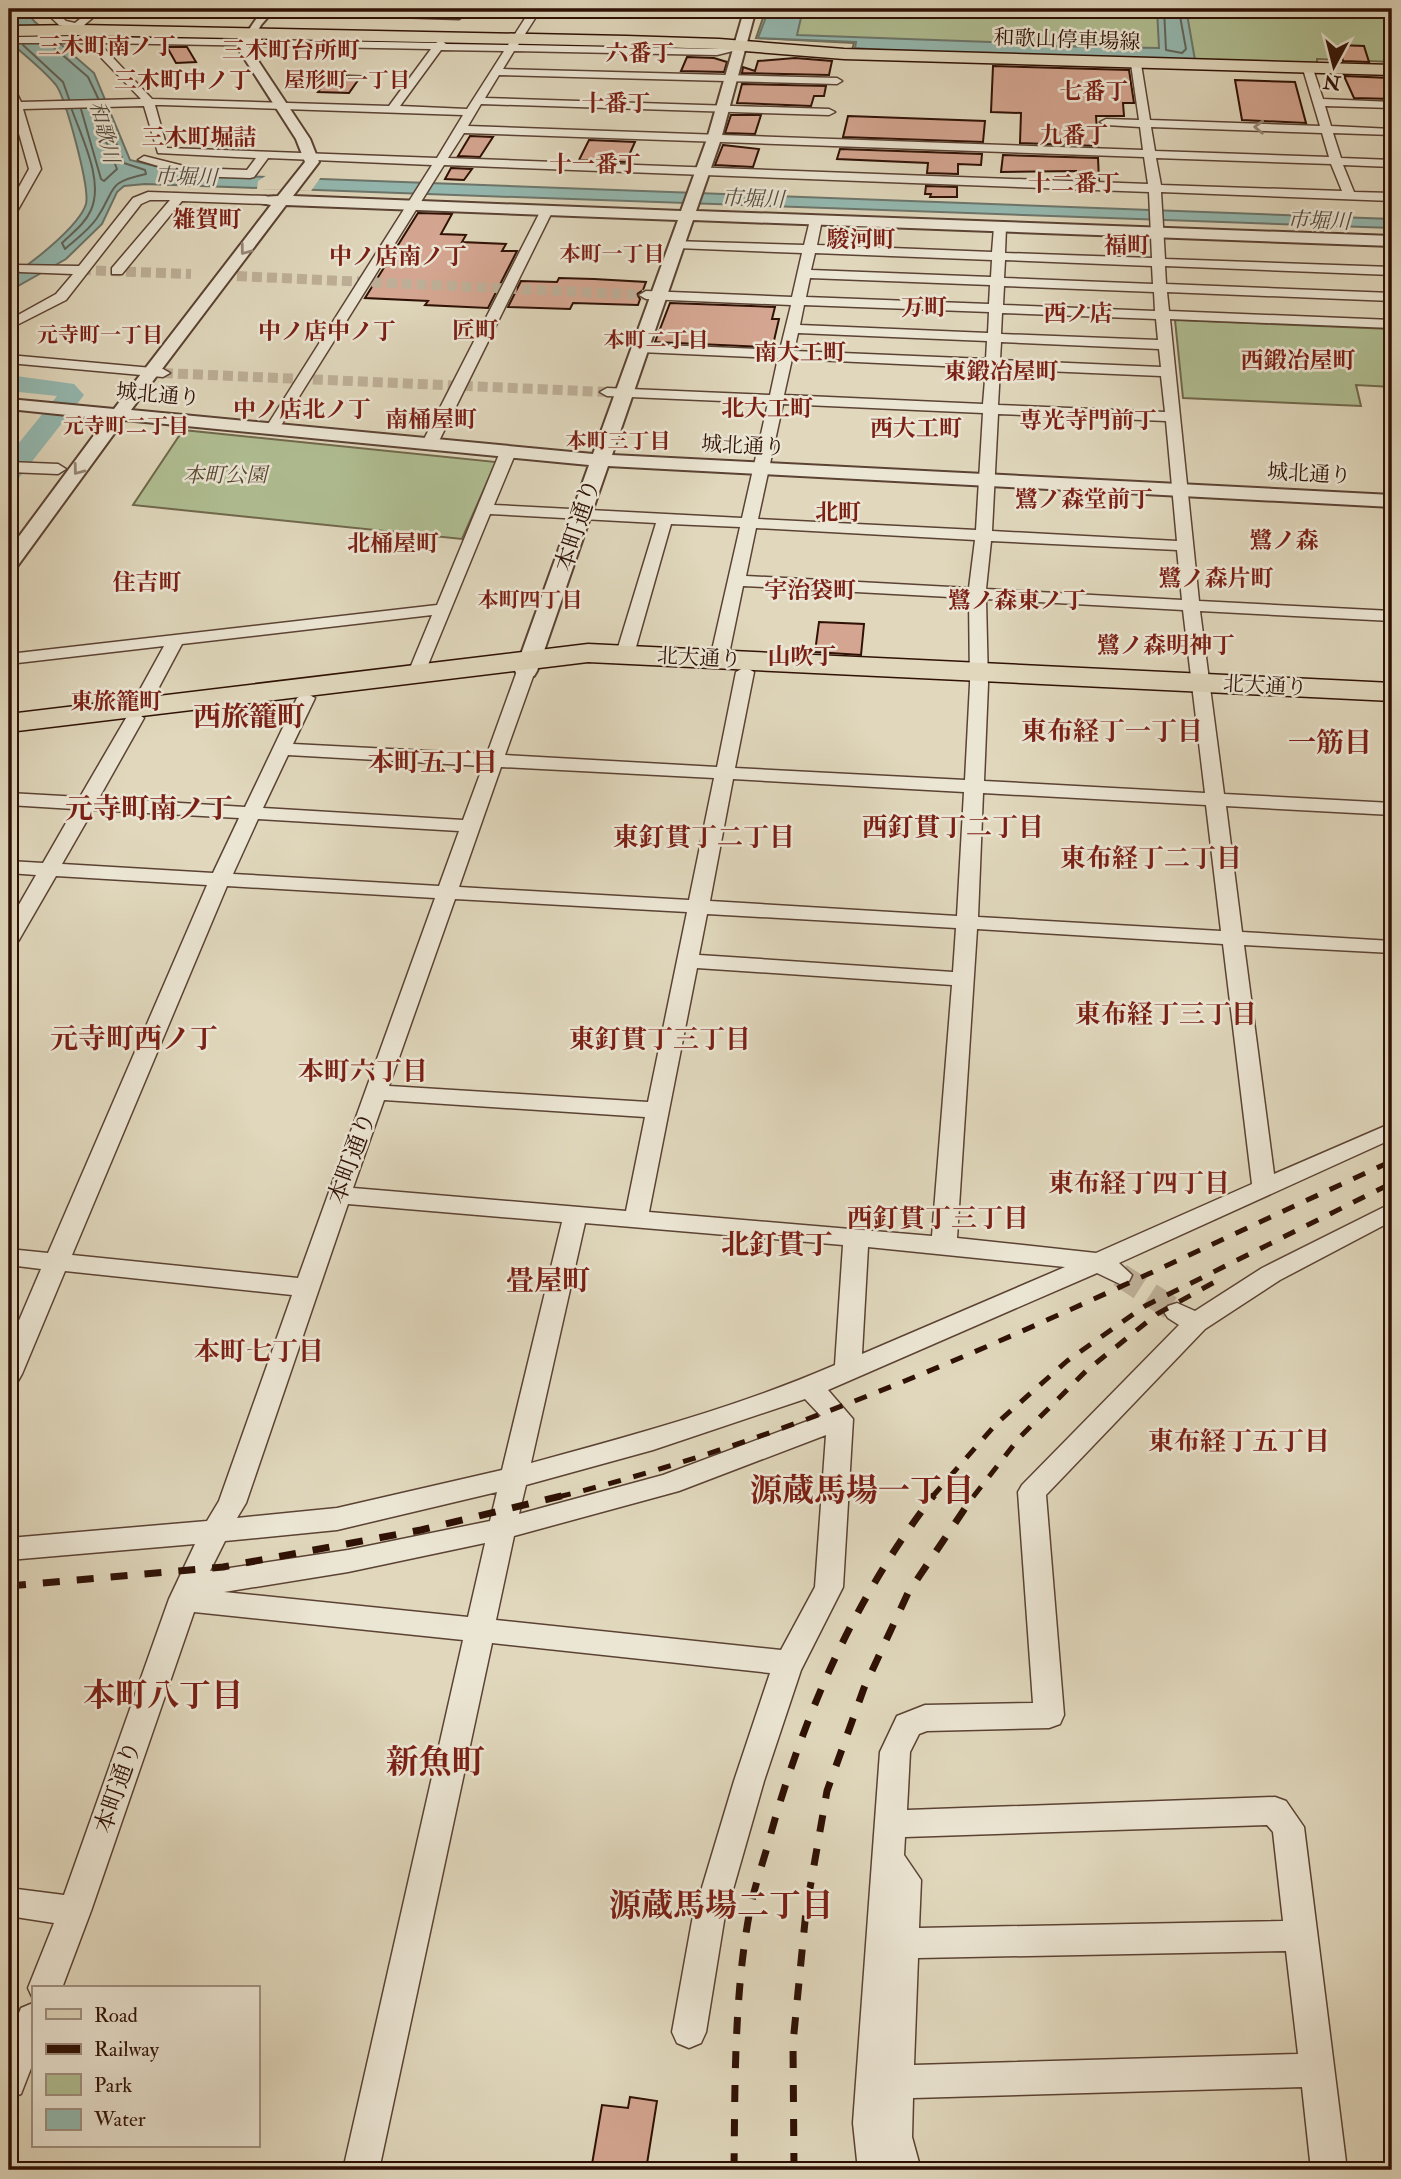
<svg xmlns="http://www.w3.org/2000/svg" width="1401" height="2179" viewBox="0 0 1401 2179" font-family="'IM FELL Double Pica','Noto Serif JP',serif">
	<rect width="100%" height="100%" fill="#e0d7bc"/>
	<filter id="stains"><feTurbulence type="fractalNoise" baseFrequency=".00286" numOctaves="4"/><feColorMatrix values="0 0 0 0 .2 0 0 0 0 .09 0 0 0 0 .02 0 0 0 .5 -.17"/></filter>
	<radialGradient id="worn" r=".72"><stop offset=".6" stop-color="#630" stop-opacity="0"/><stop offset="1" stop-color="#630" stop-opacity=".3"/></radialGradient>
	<!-- green -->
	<path fill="#b0bf93" stroke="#70684c" stroke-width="2" d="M766 9H1392V62L1317 59V63L852 50 854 43 756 38Z
		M1175 320 1392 329V387L1356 385 1361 406 1183 398Z
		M183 430 496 462 462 539 133 505Z"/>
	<!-- water -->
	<path fill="#94b9b1" stroke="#6c766c" stroke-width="2" d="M9 9C21 9 27 11 34 21L94 73 130 160 187 174 1392 219V228L145 184 124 186 117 192 102 224 66 259 9 291V278C29 265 79 227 86 204 90 188 66 99 56 85 43 69 24 55 9 41Z
		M769 9H803L797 35 1047 44V46L1159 48 1157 9H1265L1239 13 1187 14 1195 60 898 51 855 48 856 42 758 38Z"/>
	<!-- pier -->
	<path fill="#e0d7bc" d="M267 175 321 177 311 191 257 189 258 181Z"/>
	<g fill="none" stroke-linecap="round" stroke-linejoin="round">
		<!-- shore -->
		<path stroke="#62655b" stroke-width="2" d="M1164 9 1166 50 1182 53 1186 49 1180 16 1183 9
			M23 45 63 82 69 99
			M51 45 88 77 98 98
			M81 109 101 179 104 181 117 169 93 109
			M72 110C82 138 104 181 91 210 85 224 72 233 62 243L65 249C75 240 89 230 97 218 117 188 105 183 146 174L145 170 124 163 103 109"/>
		<!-- stream -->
		<path stroke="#6c766c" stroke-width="3.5" d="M1311 9 1319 14 1329 15
			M1253 11 1271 17"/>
		<!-- river -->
		<path fill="#94b9b1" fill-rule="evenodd" d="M9 375 74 384 84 395 19 478 9 480V455L57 396 9 391Z"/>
	</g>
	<!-- building -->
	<path fill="#d4a590" stroke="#2f1105" stroke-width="2" d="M1339 45 1364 46 1369 62 1343 61Z
		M167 47H187L196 62 176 63Z
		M687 57 714 58 727 62 724 72 681 71Z
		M795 58 832 61 829 75 742 73 743 67 755 71 758 61Z
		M993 66 1129 70 1134 103H1123L1124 116H1096L1098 146 1020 143 1021 113 991 112Z
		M330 75 361 76 349 93 318 92Z
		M1344 76 1390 78 1392 99 1354 98Z
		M1235 80 1295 82 1306 123 1242 120Z
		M742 84 826 86 824 96H814L811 106 737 103Z
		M731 115H761L755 134 725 133Z
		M848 116 985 121 983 142 843 137Z
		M470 136 493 137 480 157 458 156Z
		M589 140 635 142 626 162 579 160Z
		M723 145 759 149 753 167 715 165Z
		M840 149 982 154 981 165 958 164V174L927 173 928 163 837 159Z
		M1003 155 1098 158 1099 180 1075 179 1076 171 1001 172Z
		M451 168 472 169 464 180 445 179Z
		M926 186 957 187V197H930L931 194H925Z
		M418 213 452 214 441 234 466 235 462 242 506 244 502 251H517L488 308 425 305 428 301 365 298Z
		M559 278 594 279 646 282 643 290 637 294 640 299 638 305 573 303 570 309 508 307 521 281 557 282Z
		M670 303 775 307 772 319H779L773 345 765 347 655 342Z
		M819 622 864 624 861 655 815 652Z
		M630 2097 657 2101 646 2170H591L602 2105 628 2108Z"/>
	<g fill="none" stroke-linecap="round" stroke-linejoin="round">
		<!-- pedestrian-tunnel -->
		<path stroke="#bdaf97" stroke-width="10" stroke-dasharray="10 5" stroke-linecap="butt" d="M9 268H20
			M81 270 191 274
			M237 276 646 295
			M163 373 607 392"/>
		<!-- minor-tunnel -->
		<path stroke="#bdaf97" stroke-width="24" stroke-dasharray="24 12" stroke-linecap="butt" d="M1120 1275 1177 1312"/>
		<!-- minor casing -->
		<g stroke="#5b4233" stroke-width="3">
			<path id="minor" d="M42 9H53L66 21 75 23 92 9H103L83 26 93 37 436 43 441 40 446 44 508 45 531 9H541L518 45 717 49 740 45 745 48 717 55 514 51 503 69 837 78 842 81 837 84 499 75 485 98 829 109 835 112 829 115 481 104 468 126 1143 150 1140 127 1106 125 1100 122 1106 119 1139 120 1131 64 1136 61 1141 64 1150 120 1320 126 1303 69 1308 66 1313 69 1323 99 1392 102V108L1325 106 1331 126 1392 129V135L1333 133 1341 158 1392 160V167L1343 165 1354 192 1392 193V201L1161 192 1165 259 1392 267V275L1165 266 1166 284 1392 293V301L1167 292 1169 311 1392 320V328L1170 319 1199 601 1392 611V621L1200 611 1224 794 1392 803V815L1226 806 1242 932 1392 941V953L1244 945 1274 1174 1392 1123V1139L1119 1263 1132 1275 1129 1281 1120 1284 1097 1273 828 1390 853 1419 843 1587 801 1670 764 1781 724 1921 706 2032 701 2043 689 2048 677 2043 672 2032 692 1921 734 1781 770 1673 492 1643 379 2170H343L463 1640 194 1612 91 1911 62 1988H33V1999L28 1988 54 1923 9 1916V1888L64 1895 169 1599 195 1544 9 1560V1538L207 1521 219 1501 292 1295 65 1271 22 1374 18 1381 9 1383V1344L41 1269 9 1265V1249L48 1253 207 885 56 876 19 940 16 944 9 946V922L36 875 9 873V861L43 863 74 809 9 805V793L80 797 126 718 135 712 144 718 99 798 245 807 297 698 306 693 315 698 293 744 487 754 517 671 526 666 535 671 505 755 717 767 736 672 745 667 754 672 735 768 965 780 970 684 969 598 743 586 728 659 719 664 713 663 710 659 740 527 671 524 634 654 625 659 616 654 656 523 490 514 423 677H411L408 673 432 615 182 644 149 706 140 711 131 706 164 646 9 664V654L437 605 500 452 508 447 516 452 494 505 742 518 768 403 607 396 600 392 607 388 770 395 778 358 640 352 633 348 640 344 780 350 791 305 646 299 639 295 646 291 792 297 802 253 677 248 671 244 672 241 804 245 810 220 816 216 822 220 817 245 992 252 994 227 1000 223 1006 227 1005 253 1152 258 1149 192 444 165 277 432 272 433 265 429 432 165 268 158 254 177 250 178 192 176 138 160 144 156 192 168 247 170 256 158 158 153 144 106 23 109 41 169 15 215 9 219V205L29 169 12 109H9V85L13 86 21 102 141 99 87 43H9V37L81 36 74 28 59 25ZM99 43 431 49 389 106 152 99ZM441 50 504 51 467 109 400 106ZM155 105H162L463 115 437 158 167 148ZM1151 127 1322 133 1329 157 1155 151ZM464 133 1144 157 1148 184 448 158ZM1156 158 1331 164 1342 191 1161 185ZM815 253 992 260 991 277 811 270ZM1005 260 1152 266 1153 284 1004 278ZM810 278 990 285 989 304 806 297ZM1004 286 1154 292 1155 311 1003 305ZM804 305 989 312 988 333 800 325ZM1002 313 1156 319 1158 340 1001 334ZM798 333 987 341 986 359 794 351ZM1001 342 1159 349 1161 367 1000 360ZM792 359 986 368 983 404 784 395ZM1000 369 1161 376 1165 412 998 405ZM783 404 983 413 976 530 758 519ZM998 414 1166 421 1177 541 992 531ZM756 528 975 540 969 588 746 576ZM991 541 1177 550 1182 600 986 589ZM986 599 1183 610 1205 793 984 781 988 684ZM288 755 483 766 463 820 263 808ZM501 767 714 778 689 900 459 887ZM733 779 964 792 957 916 710 901ZM983 793 1206 805 1221 931 978 917ZM93 810 239 818 213 873 62 864ZM258 819 459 831 439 886 233 874ZM227 886 435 898 298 1278 72 1255ZM455 899 687 912 648 1102 389 1086ZM707 914 956 928 953 972 699 955ZM977 929 1223 944 1252 1184 1096 1253 957 1238ZM697 968 952 985 932 1236 649 1212ZM384 1100 645 1117 626 1211 353 1188ZM348 1204 562 1222 502 1470 337 1508 237 1518 246 1503ZM585 1223 843 1245 835 1365C738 1407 634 1435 531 1463ZM868 1247 1065 1267 862 1354ZM805 1399 821 1416 663 1475 519 1514 526 1485 653 1450ZM826 1435 815 1587 781 1650 496 1620 514 1536 679 1491ZM497 1492 490 1521 348 1550 210 1571 225 1541 337 1530ZM485 1543 468 1617 224 1592 348 1572Z
				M264 9 459 13 464 16 459 19 268 13Z
				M148 192 266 196 272 200 266 204 182 201 122 274H112V268L170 200H150L141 204 66 300 9 329V320L56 294 73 274 20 272 13 268 15 265 79 266 133 198Z
				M547 206 553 210 437 445 434 448H424L421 445 541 210Z
				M9 355 163 369 170 373 163 377 9 363Z
				M9 462 58 464 66 469 58 474 9 472Z
				M1392 1203V1221L1280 1280 1205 1329 1046 1495 1064 1715 1060 1724 1049 1728 927 1731 919 1734 910 1752 907 1810 1275 1797 1286 1801 1304 1827 1347 2170H1311L1302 2087 913 2098 912 2137 921 2170H858L853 2123 880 1752 897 1716 925 1705 1033 1703 1018 1492 1022 1485 1179 1325 1168 1318 1164 1312 1168 1306 1177 1303 1195 1311 1262 1268ZM1267 1825 1273 1832 1283 1921 919 1928 921 1880 904 1855 905 1837ZM1286 1951 1298 2054 914 2065 918 1958Z
				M33 2003V2063L21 2094 9 2098V2038L21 2008Z"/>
		</g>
		<!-- tertiary casing -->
		<g stroke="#5b4233" stroke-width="4">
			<path id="tertiary" d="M263 9H275L261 25 249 47 310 139 319 162 293 196 681 211 707 139 744 11 743 9H756L721 139 696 211 1392 236V246L693 220 612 455 1392 495V507L608 466 537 671 534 676H518L515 671 589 465 124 420 16 568 9 570V550L106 419 9 409V399L114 409 271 205 261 203 258 200 261 197 278 196 305 162 296 139 237 47ZM286 205 678 220 593 454 131 410Z"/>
		</g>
		<!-- primary casing -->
		<g stroke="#2f1105" stroke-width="3">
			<path id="primary" d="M80 25 626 36 719 39 844 49 1392 65V75L844 59 719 49 626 46 80 35 9 36V26Z"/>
		</g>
		<!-- trunk casing -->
		<g stroke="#2f1105" stroke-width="3">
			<path id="trunk" d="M588 644 1392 683V701L588 662 9 732V714Z"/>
		</g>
		<!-- minor -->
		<use href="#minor" fill="#ebe5d3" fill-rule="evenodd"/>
		<!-- tertiary -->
		<use href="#tertiary" fill="#ebe5d3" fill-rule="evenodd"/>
		<!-- primary -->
		<use href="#primary" fill="#e0d7bc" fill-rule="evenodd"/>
		<!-- trunk -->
		<use href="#trunk" fill="#e0d7bc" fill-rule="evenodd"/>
		<!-- rail-far1 -->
		<path stroke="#2f1105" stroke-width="5" stroke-dasharray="13 13" stroke-linecap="butt" d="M558 1497C849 1425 1120 1285 1392 1161
			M932 1497 997 1423 1067 1361 1145 1306 1392 1183
			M973 1497 1020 1437 1086 1371 1157 1314 1220 1279"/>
		<!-- rail -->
		<path stroke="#2f1105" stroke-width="7" stroke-dasharray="17 17" stroke-linecap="butt" d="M9 1586 223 1567 421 1530 565 1495
			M734 2170C735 2083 734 1990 751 1905 756 1881 765 1857 771 1833 805 1712 856 1595 934 1495
			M794 2170 793 2043 806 1911 827 1791 864 1688 908 1593 974 1495"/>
	</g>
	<!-- one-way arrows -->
	<defs><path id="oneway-chevron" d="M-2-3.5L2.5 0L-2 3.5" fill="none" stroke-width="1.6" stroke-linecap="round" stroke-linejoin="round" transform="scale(1.75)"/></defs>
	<g stroke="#968676">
		<use href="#oneway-chevron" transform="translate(1259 127) rotate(-178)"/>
		<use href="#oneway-chevron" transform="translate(245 250) rotate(127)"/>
		<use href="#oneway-chevron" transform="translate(78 470) rotate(127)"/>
	</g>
	<g text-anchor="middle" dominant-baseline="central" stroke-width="5" stroke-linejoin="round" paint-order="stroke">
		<!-- far-street labels -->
		<g font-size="21" fill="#2f1105" stroke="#ebe5d3">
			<text transform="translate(1067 40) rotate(2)">和歌山停車場線</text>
			<text transform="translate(158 395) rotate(5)">城北通り</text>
			<text transform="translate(743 446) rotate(3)">城北通り</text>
			<text transform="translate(1309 474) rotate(3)">城北通り</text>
			<text transform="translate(699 658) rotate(3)">北大通り</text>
			<text transform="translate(1265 686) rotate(3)">北大通り</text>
		</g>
		<!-- far-neighbourhood labels -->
		<g font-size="21" font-weight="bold" fill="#7a1f14" stroke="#ebe5d3">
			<text x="347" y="80">屋形町一丁目</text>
			<text x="612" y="254">本町一丁目</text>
			<text x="100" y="335">元寺町一丁目</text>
			<text x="656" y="340">本町二丁目</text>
			<text x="126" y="426">元寺町二丁目</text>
			<text x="618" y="441">本町三丁目</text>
			<text x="530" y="600">本町四丁目</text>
		</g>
		<!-- far-water labels -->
		<g font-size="21" font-style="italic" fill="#524c41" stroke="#ebe5d3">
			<text transform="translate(104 132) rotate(76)">和歌川</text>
			<text transform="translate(186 177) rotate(2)">市堀川</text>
			<text transform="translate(753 199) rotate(2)">市堀川</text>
			<text transform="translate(1319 221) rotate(2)">市堀川</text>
		</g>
		<!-- far-park labels -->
		<g font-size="21" font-style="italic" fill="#564530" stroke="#ebe5d3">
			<text x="225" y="475">本町公園</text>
		</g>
		<!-- far-quarter labels -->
		<g font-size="23" font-weight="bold" fill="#7a1f14" stroke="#ebe5d3">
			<text x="107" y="46">三木町南ノ丁</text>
			<text x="291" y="50">三木町台所町</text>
			<text x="640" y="53">六番丁</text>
			<text x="183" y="80">三木町中ノ丁</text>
			<text x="1094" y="91">七番丁</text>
			<text x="616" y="103">十番丁</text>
			<text x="1074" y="135">九番丁</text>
			<text x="199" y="137">三木町堀詰</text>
			<text x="595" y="164">十一番丁</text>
			<text x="1074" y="183">十二番丁</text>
			<text x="207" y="219">雑賀町</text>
			<text x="861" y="239">駿河町</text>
			<text x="1127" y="245">福町</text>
			<text x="398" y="256">中ノ店南ノ丁</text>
			<text x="924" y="307">万町</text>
			<text x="1078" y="313">西ノ店</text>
			<text x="475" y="330">匠町</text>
			<text x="327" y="331">中ノ店中ノ丁</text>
			<text x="800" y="352">南大工町</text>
			<text x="1298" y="360">西鍛冶屋町</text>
			<text x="1001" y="371">東鍛冶屋町</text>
			<text x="767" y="408">北大工町</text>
			<text x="302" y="409">中ノ店北ノ丁</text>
			<text x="431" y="419">南桶屋町</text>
			<text x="1088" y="420">専光寺門前丁</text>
			<text x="916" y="428">西大工町</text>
			<text x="1084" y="499">鷺ノ森堂前丁</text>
			<text x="838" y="512">北町</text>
			<text x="1284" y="540">鷺ノ森</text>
			<text x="393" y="543">北桶屋町</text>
			<text x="1216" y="578">鷺ノ森片町</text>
			<text x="147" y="582">住吉町</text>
			<text x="810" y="590">宇治袋町</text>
			<text x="1017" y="600">鷺ノ森東ノ丁</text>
			<text x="1166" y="645">鷺ノ森明神丁</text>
			<text x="802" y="656">山吹丁</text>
			<text x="116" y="701">東旅籠町</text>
		</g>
		<!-- street labels -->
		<g font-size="24" fill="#2f1105" stroke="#ebe5d3">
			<text transform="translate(578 525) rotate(-72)">本町通り</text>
			<text transform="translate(352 1158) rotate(-70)">本町通り</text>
			<text transform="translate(118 1787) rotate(-71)">本町通り</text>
		</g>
		<!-- neighbourhood labels -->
		<g font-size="26" font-weight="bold" fill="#7a1f14" stroke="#ebe5d3">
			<text x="1112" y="732">東布経丁一丁目</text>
			<text x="433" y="763">本町五丁目</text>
			<text x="953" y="828">西釘貫丁二丁目</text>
			<text x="704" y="838">東釘貫丁二丁目</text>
			<text x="1151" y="859">東布経丁二丁目</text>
			<text x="1166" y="1015">東布経丁三丁目</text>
			<text x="660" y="1040">東釘貫丁三丁目</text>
			<text x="363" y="1072">本町六丁目</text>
			<text x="1139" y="1184">東布経丁四丁目</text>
			<text x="938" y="1219">西釘貫丁三丁目</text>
			<text x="259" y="1352">本町七丁目</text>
			<text x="1239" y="1442">東布経丁五丁目</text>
		</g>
		<!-- quarter labels -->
		<g font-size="28" font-weight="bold" fill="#7a1f14" stroke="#ebe5d3">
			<text x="249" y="717">西旅籠町</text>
			<text x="1330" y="743">一筋目</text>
			<text x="149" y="809">元寺町南ノ丁</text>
			<text x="134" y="1039">元寺町西ノ丁</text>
			<text x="777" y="1245">北釘貫丁</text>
			<text x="548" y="1281">畳屋町</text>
		</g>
		<!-- near-neighbourhood labels -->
		<g font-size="32" font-weight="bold" fill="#7a1f14" stroke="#ebe5d3">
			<text x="862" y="1491">源蔵馬場一丁目</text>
			<text x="163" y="1696">本町八丁目</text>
			<text x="721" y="1906">源蔵馬場二丁目</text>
		</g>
		<!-- near-quarter labels -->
		<g font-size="33" font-weight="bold" fill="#7a1f14" stroke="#ebe5d3">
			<text x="435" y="1762">新魚町</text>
		</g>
	</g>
	<!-- margin -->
	<rect width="1401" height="2179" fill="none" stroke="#e0d7bc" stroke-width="35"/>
	<rect x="10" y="10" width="1380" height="2158" fill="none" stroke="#2f1105" stroke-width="3.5"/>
	<rect x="18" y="18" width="1366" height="2144" fill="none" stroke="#2f1105" stroke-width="2"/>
	<!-- legend -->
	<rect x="32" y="1986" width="228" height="161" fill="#ebe5d3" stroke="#a09081" stroke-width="2"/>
	<rect x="46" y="2009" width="35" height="10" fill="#e0d7bc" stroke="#a09081" stroke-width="2"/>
	<text x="94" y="2022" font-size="21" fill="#2f1105">Road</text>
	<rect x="46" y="2044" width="35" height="10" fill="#2f1105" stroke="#a09081" stroke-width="2"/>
	<text x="94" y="2056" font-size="21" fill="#2f1105">Railway</text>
	<rect x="46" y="2074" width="35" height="21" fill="#b0bf93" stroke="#a09081" stroke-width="2"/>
	<text x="94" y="2092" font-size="21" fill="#2f1105">Park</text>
	<rect x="46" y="2109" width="35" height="21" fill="#94b9b1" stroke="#a09081" stroke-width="2"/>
	<text x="94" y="2126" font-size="21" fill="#2f1105">Water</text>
	<!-- north arrow -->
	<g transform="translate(1334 66) rotate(187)" stroke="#ebe5d3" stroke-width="5" paint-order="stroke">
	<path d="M0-5L12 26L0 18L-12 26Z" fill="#2f1105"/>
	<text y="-10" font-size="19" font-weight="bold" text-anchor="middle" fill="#2f1105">N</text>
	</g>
	<rect width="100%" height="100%" filter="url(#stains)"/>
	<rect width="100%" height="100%" fill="url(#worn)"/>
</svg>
